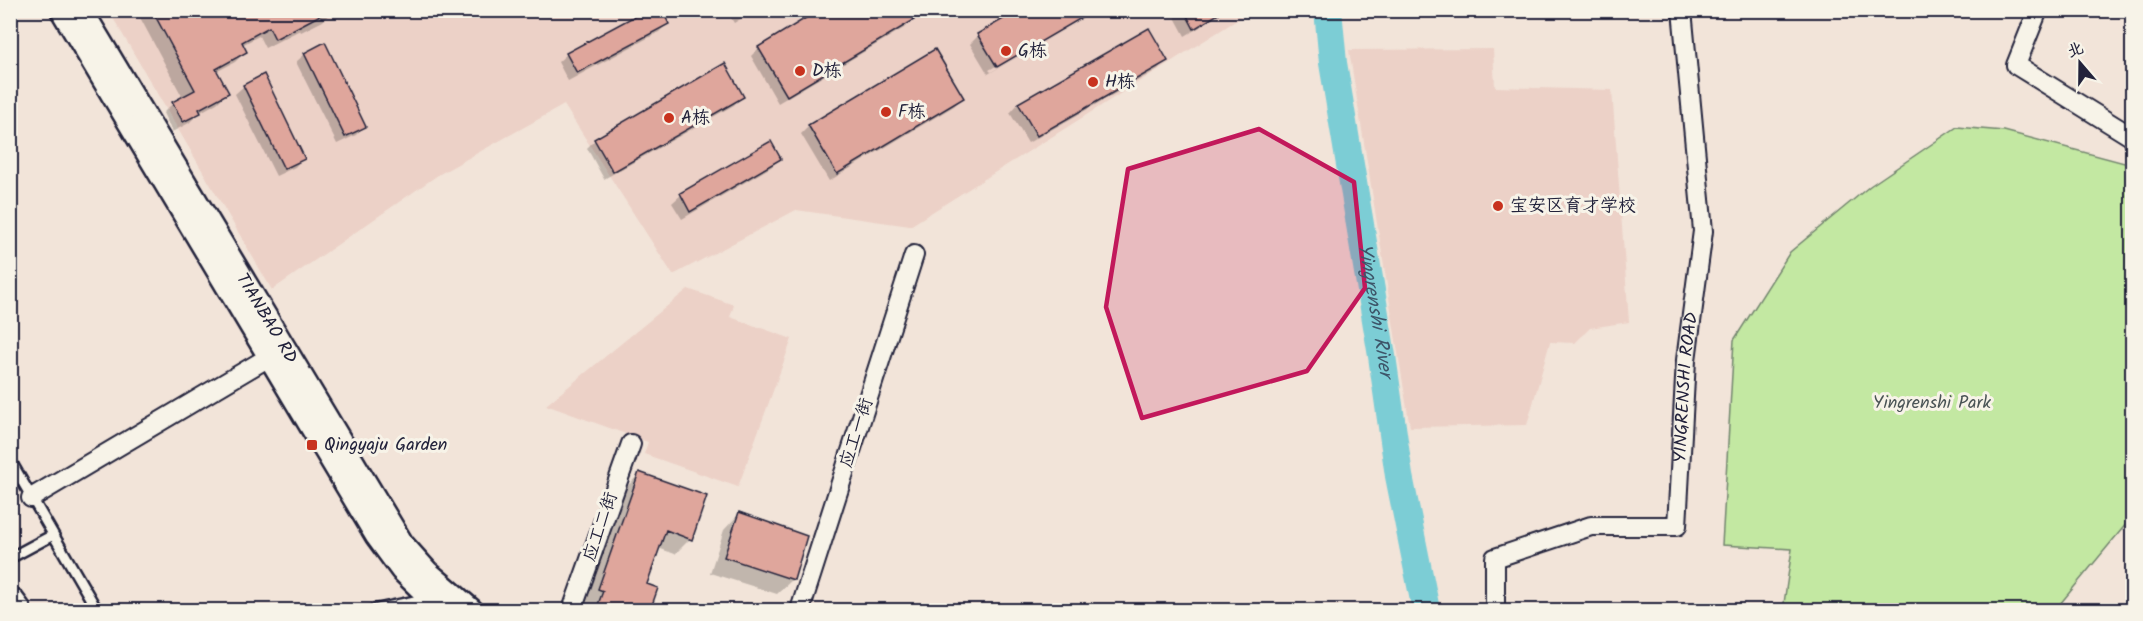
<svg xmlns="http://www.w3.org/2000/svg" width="2143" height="621" viewBox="0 0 2143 621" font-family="Kalam,'LXGW WenKai TC',sans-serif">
	<rect width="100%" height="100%" fill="#f2e4d9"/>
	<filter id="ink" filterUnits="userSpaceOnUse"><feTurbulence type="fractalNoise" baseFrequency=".0167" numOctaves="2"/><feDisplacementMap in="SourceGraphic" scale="12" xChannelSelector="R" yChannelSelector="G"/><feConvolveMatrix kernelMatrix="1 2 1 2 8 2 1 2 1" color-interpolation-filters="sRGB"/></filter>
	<g filter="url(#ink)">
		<!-- built -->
		<path fill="#ecd1c7" d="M1244 10 1245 15 910 226 796 210 673 275 564 105 438 175 272 290 109 11Z
			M1493 49 1495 87 1612 90 1629 322 1590 328 1575 343 1550 342 1527 425 1410 427 1349 50Z
			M688 289 734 305 730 317 792 339 738 487 644 454 648 442 546 405Z"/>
		<!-- green -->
		<path fill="#c3e8a2" stroke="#72856e" stroke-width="1.5" d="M1957 127 2004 131 2132 165V517L2055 610H1783L1792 549 1722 545 1734 340 1790 252 1870 186Z"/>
		<!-- shadow -->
		<path fill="#0003" d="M136 10H333L323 21 301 32 300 30 265 48 259 36 242 45 245 52 235 62 216 72 227 93 217 103 199 113 189 123 172 132 163 113 173 103 183 98Z
			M726 10H755L734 23Z
			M1092 10 989 70 991 72 1099 10 988 74 970 44 978 36Z
			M1171 10H1216L1200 27 1185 36Z
			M912 20 904 28 778 103 751 56 759 48Z
			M667 24 659 32 568 81 558 62 567 54Z
			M1148 30 1166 60 1158 69 1028 143 1010 113 1018 104Z
			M305 54 364 126 356 135 337 144 296 62Z
			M244 86 303 158 295 167 276 176 235 94Z
			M742 96 734 105 604 179 587 148 595 140Z
			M962 98 954 106 829 181 801 134 809 126Z
			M770 143 780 159 771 167 682 219 672 203 681 195Z
			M639 474 690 539 675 554 658 548 645 585 649 607 646 610H587L589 606 583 604 624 490Z
			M739 514 793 579 777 594 710 573 724 530Z
			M746 602 774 610H737Z"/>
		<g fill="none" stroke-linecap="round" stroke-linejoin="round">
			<!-- river -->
			<path stroke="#7ccdd5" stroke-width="28" id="s1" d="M1328 10 1333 63 1382 356 1399 476 1426 610"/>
		</g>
		<!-- building -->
		<path fill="#dfa69c" stroke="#22223b" stroke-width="1.5" d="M152 10H330L275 39 269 27 242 42 247 52 216 69 229 93 199 109 201 113 183 122 172 102 195 90Z
			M646 10H662L669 24 577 73 566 53Z
			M819 10H908L914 20 787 96 758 47Z
			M1019 10H1095L997 67 977 34Z
			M1184 10H1225L1194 29Z
			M1149 28 1168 61 1037 136 1018 103Z
			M325 42 366 127 345 137 304 53Z
			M935 49 964 98 837 174 808 125Z
			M725 63 744 97 613 172 594 139Z
			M264 74 305 159 284 169 243 85Z
			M771 141 781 159 690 212 680 193Z
			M639 472 707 496 692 540 666 530 647 584 658 588 651 608 645 606 644 610H596L603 591 598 589Z
			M739 512 807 536 794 580 724 557Z"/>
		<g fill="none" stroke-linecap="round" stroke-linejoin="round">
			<!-- service casing -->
			<g stroke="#22223b" stroke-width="14">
				<path id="service" d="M10 460 97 610
					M10 558 53 535
					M373 610 429 598"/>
			</g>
			<!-- minor casing -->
			<g stroke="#22223b" stroke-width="22">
				<g id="minor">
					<path d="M2038 10 2016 65 2132 137"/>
					<path d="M31 498 269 357"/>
					<path d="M572 610 631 444"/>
					<path d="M800 610 914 255"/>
					<path id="s2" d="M1495 610V558L1591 526H1677L1686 360 1703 231 1682 10"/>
				</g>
			</g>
			<!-- tertiary casing -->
			<g stroke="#22223b" stroke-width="27">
				<g id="tertiary">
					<path d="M62 10 377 536 402 570 443 610"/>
					<path id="s3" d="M81 10 402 544 427 572 471 610"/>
				</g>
			</g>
			<!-- primary casing -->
			<g stroke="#22223b" stroke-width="33">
				<path id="primary" d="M10 602 16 610"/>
			</g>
			<!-- service -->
			<use href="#service" stroke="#f7f3e8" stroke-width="9"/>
			<!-- minor -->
			<use href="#minor" stroke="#f7f3e8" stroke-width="18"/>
			<!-- tertiary -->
			<use href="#tertiary" stroke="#f7f3e8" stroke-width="22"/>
			<!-- primary -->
			<use href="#primary" stroke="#f7f3e8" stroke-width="28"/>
		</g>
	</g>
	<!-- marked area -->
	<path fill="#c2185b" fill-opacity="0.2" stroke="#c2185b" stroke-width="4.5" stroke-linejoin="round" d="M1259 129 1354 182 1365 288 1307 371 1142 418 1106 307 1128 169Z"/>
	<!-- markers -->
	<g fill="#c8321e" stroke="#f7f3e8" stroke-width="2">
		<circle cx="1006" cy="51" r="6"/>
		<circle cx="800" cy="71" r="6"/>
		<circle cx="1093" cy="82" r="6"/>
		<circle cx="886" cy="112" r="6"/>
		<circle cx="669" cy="118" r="6"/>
		<circle cx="1498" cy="206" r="6"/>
		<rect x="306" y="439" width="12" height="12" rx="3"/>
	</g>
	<g text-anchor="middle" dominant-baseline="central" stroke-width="6" stroke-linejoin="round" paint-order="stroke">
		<!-- poi labels -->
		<g font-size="18" fill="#22223b" stroke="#f7f3e8" text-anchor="start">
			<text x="1018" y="51">G栋</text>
			<text x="812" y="71">D栋</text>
			<text x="1105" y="82">H栋</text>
			<text x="898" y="112">F栋</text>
			<text x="681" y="118">A栋</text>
			<text x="1510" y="206">宝安区育才学校</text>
			<text x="324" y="445">Qingyaju Garden</text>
		</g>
		<!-- street labels -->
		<g font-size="18" fill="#22223b" stroke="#f7f3e8">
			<text stroke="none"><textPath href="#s3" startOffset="360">TIANBAO RD</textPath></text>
			<text stroke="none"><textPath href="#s2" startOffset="378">YINGRENSHI ROAD</textPath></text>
			<text transform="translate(857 433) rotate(-72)">应工一街</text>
			<text transform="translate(601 527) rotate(-71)">应工二街</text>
		</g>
		<!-- park labels -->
		<g font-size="18" fill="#4a5455" stroke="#f7f3e8">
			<text x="1932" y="403">Yingrenshi Park</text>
		</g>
		<!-- water labels -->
		<g font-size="20" font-style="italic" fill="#3d5569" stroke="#f7f3e8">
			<text stroke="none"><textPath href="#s1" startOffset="304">Yingrenshi River</textPath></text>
		</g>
	</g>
	<!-- margin -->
	<rect width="2143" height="621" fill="none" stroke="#f7f3e8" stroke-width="36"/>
	<rect x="18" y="18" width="2107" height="585" fill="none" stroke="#22223b" stroke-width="2" filter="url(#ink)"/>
	<!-- north arrow -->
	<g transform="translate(2080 63) rotate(340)" stroke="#f7f3e8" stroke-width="4.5" paint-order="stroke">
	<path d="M0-4.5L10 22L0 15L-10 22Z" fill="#22223b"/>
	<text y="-9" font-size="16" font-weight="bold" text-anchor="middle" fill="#22223b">北</text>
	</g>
</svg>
